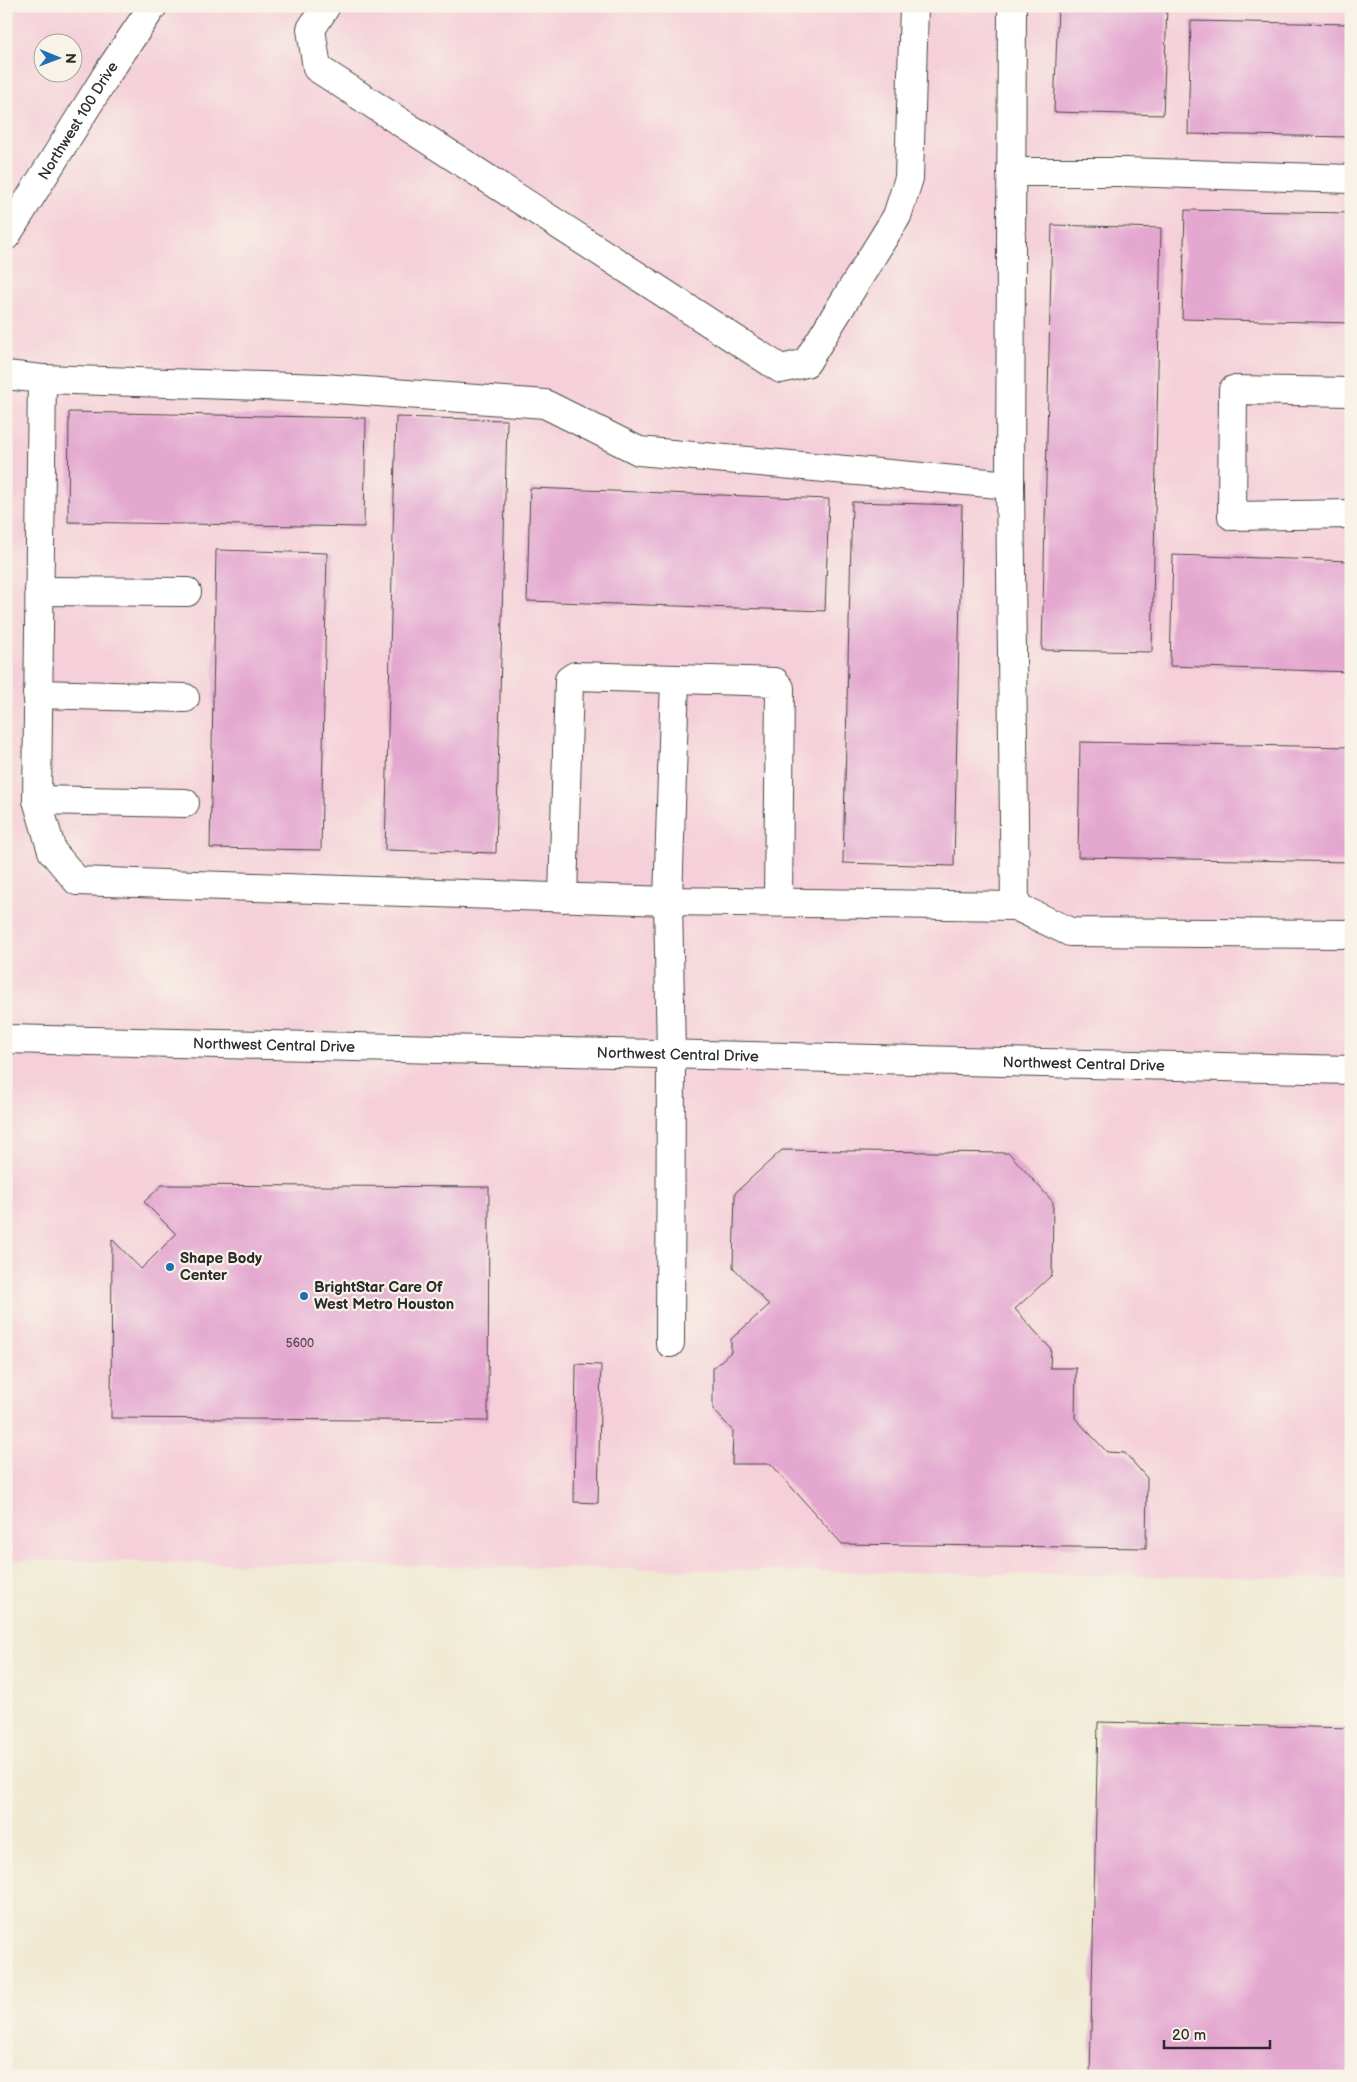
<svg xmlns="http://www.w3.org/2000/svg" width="1357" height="2082" viewBox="0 0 1357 2082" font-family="'Balsamiq Sans',sans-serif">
	<rect width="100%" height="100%" fill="#f7f3e8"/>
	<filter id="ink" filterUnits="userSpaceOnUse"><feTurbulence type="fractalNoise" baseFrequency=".02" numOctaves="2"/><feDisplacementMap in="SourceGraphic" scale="10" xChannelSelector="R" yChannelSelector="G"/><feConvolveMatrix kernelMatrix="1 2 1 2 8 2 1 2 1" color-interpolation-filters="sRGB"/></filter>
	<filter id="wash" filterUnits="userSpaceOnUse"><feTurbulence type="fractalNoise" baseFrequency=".0096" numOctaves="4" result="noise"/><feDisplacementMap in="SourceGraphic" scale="20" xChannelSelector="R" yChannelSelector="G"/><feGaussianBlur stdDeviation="1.12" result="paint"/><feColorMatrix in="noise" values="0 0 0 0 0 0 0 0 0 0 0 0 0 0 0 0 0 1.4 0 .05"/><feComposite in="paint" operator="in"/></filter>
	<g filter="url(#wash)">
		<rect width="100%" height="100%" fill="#f0ead3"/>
		<!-- built -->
		<path fill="#f5cfd9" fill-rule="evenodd" d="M6 6H1351V1579L6 1560ZM42 42H72V72H42Z"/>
		<g id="blocks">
			<!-- building -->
			<path fill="#e4a7d0" d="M1058 6H1167L1163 115 1054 112Z
				M1191 21 1351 24V137L1188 134Z
				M1185 210 1351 213V323L1182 319Z
				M1052 225 1161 228 1152 652 1042 650Z
				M69 412 366 418 364 527 68 522Z
				M396 417 507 420 496 853 385 850Z
				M530 488 829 499 825 611 527 601Z
				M852 502 962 505 954 866 843 863Z
				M216 550 327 553 321 850 210 848Z
				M1173 555 1351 561V672L1170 666Z
				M1080 742 1351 747V862L1078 857Z
				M782 1150 1009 1153 1053 1202 1052 1275 1015 1309 1051 1349 1050 1368H1076L1075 1418 1107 1452 1125 1453 1147 1478 1146 1548 842 1544 771 1464H732L733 1431 713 1409V1368L731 1352V1339L769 1305 733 1267 735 1193Z
				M162 1185 489 1187 488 1421 111 1418 112 1239 141 1269 176 1234 144 1202Z
				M576 1364 601 1365 598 1503 574 1502Z
				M1098 1722 1351 1728V2076H1090Z"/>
		</g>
	</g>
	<g filter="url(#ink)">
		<use href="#blocks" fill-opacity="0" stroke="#494844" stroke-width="1"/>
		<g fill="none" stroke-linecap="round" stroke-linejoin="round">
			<!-- minor casing -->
			<g stroke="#494844" stroke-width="30">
				<g id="minor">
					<path d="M326 6 311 29 317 68 781 369 806 363 897 216 909 178 914 6"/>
					<path d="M1011 172H1124L1351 179"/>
					<path id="s1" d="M6 236 109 71 153 6"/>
					<path d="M6 375 42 379 37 800 52 851 77 881 668 901 675 679"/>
					<path d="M42 379 323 388 545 404 639 451 1010 485"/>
					<path d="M1351 392 1233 390 1232 516 1351 514"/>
					<path d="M39 591 187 592"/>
					<path d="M37 694 185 698"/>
					<path d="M37 800 185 803"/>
					<path d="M563 898 569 680 575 676 775 682 780 688 778 902"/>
					<path d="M1015 906 1070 932 1351 934"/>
					<path id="s2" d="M6 1039 1351 1070"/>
					<path d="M670 1343 671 1055 668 901 1015 906 1010 485 1012 6"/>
				</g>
			</g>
			<!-- minor -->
			<use href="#minor" stroke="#fff" stroke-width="28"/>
		</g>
	</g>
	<!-- markers -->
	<g fill="#1f6fb2" stroke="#f7f3e8" stroke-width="2">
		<circle cx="170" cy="1267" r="5"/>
		<circle cx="304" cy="1296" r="5"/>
	</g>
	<g text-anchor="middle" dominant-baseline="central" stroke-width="4.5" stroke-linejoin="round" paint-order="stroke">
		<!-- number labels -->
		<g font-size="12" fill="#594a54">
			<text x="300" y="1343">5600</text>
		</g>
		<!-- street labels -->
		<g font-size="15" fill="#2b2b2b" stroke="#f7f3e8">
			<text stroke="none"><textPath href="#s1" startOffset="136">Northwest 100 Drive</textPath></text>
			<text stroke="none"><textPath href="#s2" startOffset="268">Northwest Central Drive</textPath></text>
			<text stroke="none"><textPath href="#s2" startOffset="672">Northwest Central Drive</textPath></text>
			<text stroke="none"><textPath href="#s2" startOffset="1078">Northwest Central Drive</textPath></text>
		</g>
		<!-- poi labels -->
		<g font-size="15" font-weight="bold" fill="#2b2b2b" stroke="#f7f3e8" text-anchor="start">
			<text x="180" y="1258">Shape Body<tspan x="180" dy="17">Center</tspan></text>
			<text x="314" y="1287">BrightStar Care Of<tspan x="314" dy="17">West Metro Houston</tspan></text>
		</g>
	</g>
	<!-- margin -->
	<rect width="1357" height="2082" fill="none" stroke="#f7f3e8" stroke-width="25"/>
	<!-- north arrow -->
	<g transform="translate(58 58) rotate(91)"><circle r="24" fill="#f7f3e8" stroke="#a5a39c"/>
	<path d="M0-4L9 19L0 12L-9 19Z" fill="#1f6fb2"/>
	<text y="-8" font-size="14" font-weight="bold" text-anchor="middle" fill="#2b2b2b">N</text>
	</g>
	<!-- scale -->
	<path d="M1164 2040v8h106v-8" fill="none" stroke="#2b2b2b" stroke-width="2.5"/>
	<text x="1172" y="2040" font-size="15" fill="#2b2b2b" stroke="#f7f3e8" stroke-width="4" paint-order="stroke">20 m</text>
</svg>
